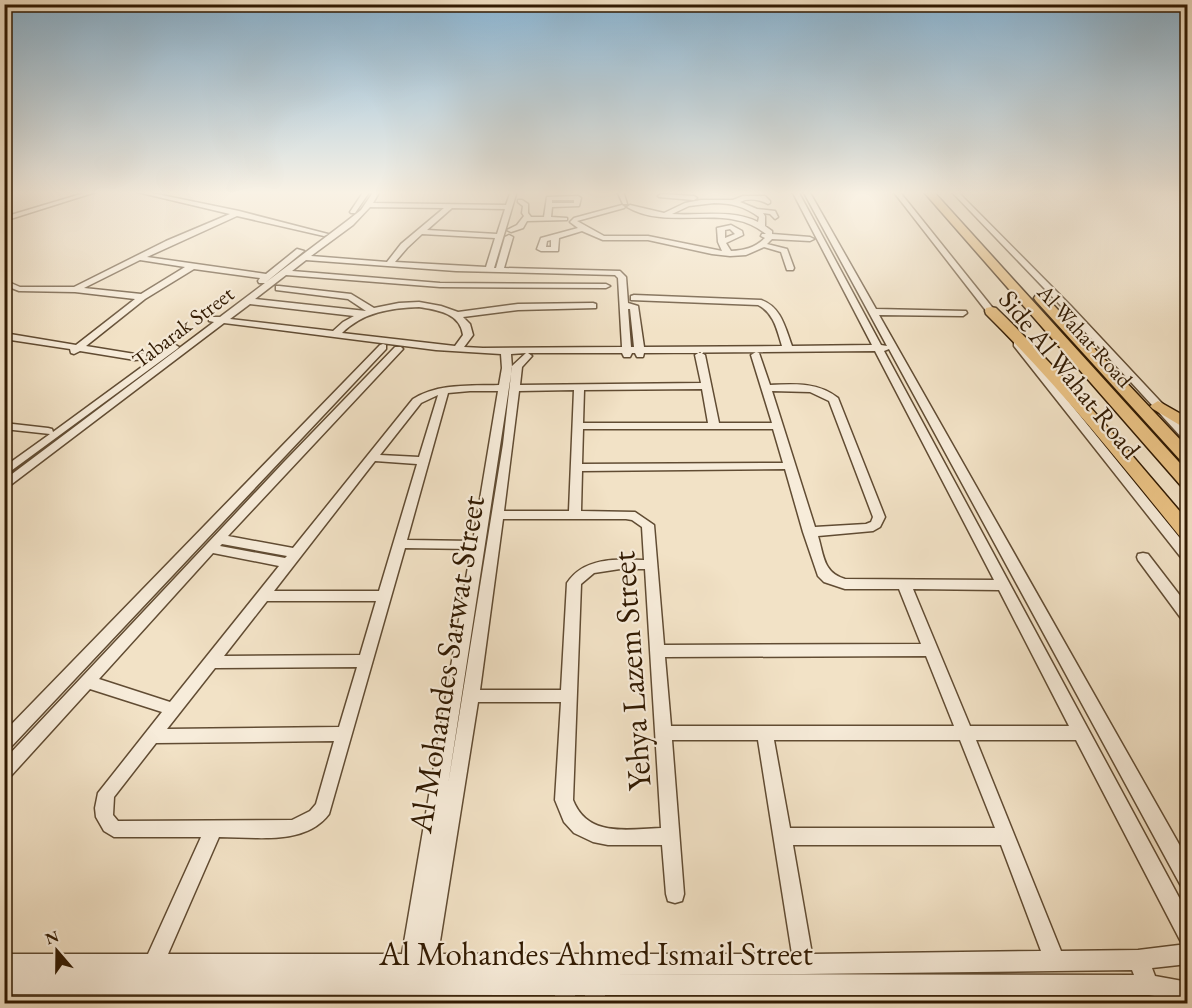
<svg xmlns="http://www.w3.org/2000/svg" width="1192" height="1008" viewBox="0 0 1192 1008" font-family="'EB Garamond',serif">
	<rect width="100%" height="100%" fill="#f2e2c6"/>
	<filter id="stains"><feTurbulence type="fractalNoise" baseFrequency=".00333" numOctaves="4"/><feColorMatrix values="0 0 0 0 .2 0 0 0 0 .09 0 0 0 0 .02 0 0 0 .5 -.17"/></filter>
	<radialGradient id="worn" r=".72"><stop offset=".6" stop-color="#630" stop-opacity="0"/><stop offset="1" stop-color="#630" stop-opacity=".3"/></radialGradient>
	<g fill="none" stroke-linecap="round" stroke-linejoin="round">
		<!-- minor casing -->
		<g stroke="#614c33" stroke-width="3">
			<path id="minor" d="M91 191H99L4 221V217Z
				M133 191H142L239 211 328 234 324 236 237 216 147 257 266 274 297 249 304 251 265 283H259L258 281 260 278 194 269 145 299 86 346 135 354 162 352 174 344 179 347 177 349 4 476V467L50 434 4 429V423L48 428 52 429 53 432 154 358 135 360 80 351 74 354 71 353 70 349 4 339V333L76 345 135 299 75 292 19 291 4 285V280L20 287H74L166 241 230 214ZM140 260 185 267 141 294 84 288Z
				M364 191H370L355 213H351L350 212Z
				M374 191H380L373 203 506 205 511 191H517L494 268H496L505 237 509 235 513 237 504 268 620 271 626 277 628 303 638 306 644 347 782 346C777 330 774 313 758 305L631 300V296L634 295 761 300C781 307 785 327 792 346L872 345 792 191H798L881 345 887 346 803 191H809L876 309 966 311 967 313 963 316 879 315 1188 860V888L1181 886 889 349 884 351 1188 914V964L1152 968 1155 976 1188 982V1002L1149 995H605V1004H585V995H575L576 1004H556L555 995 4 994V954H148L201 837H114L104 831 96 817 95 808 98 793 162 712 90 689 10 777 4 779V760L284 462 395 347H401L403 349 228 536 293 548 413 399C439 383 470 386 499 385L502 368 501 354 436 350 224 323 4 490V480L214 322 209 321V317H220L347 221 361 210ZM370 207 444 208 401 244 387 262 311 256 353 225ZM452 208 505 209 497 234 427 230ZM422 234 495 238 486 267 395 262 407 248ZM306 260 456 271 615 275 618 278 622 347 483 348 464 347 473 335 470 324 463 317 518 310 596 308V304L593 303 518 304 458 312 441 306 419 302 399 303 374 308 351 294 279 286H276V290L348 299 366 311 255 299 286 275 440 287 606 288 610 286 606 284 440 283 292 271ZM250 304 354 316 343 322 333 331 230 319ZM419 307C438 310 460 313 463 335L455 346 342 333C363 312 391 308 419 307ZM628 309H630L634 347H631ZM875 351 994 580 845 579C823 572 824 556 818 536L873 531 880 527 885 517 838 398C818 382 794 384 770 385L759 353 756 352 751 355 772 423H719L705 355 700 352 695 355 701 383 520 385 522 367 532 356 528 353H622L624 357H630L632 353H635L637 357H643L644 353ZM526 353 512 366 503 444 448 785 512 368 511 354ZM702 389 708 423H583L584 390ZM574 390 569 511H504L519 391ZM470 391H498L473 541 407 540 448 393ZM772 391 810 392 829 401 873 517 871 522 866 524 815 527ZM438 395 419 457 380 455 421 403ZM583 429H773L783 463 582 464ZM375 461 417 464 379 591H274ZM785 469 803 532 818 576 824 582 845 589H899L921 644 664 645 654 525 635 512 581 511 582 471ZM503 519H626L632 520 642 527 644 560C617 559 584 557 567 583L561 690H480ZM222 544 287 556 285 558 220 546ZM405 548 471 549 402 954H168L219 837C255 837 305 846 329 814ZM213 553 279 566 170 702 99 679ZM620 569H645L661 828C628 829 588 838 573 800L581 584 594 573ZM913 589 999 590 1069 726H970ZM267 601H376L360 655 224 656ZM926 656 954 726H671L665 657ZM357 667 339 727 167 729 215 668ZM478 702H561L555 800 564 822 574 833 593 842 608 845H662L666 894 668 901 675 903 682 901 684 894 672 740H758L792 954H438ZM774 740H960L995 828H790ZM976 740H1076L1181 942 1187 944 1138 950 1061 951ZM334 741 316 804 310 811 292 820 118 821 113 815 114 797 156 743ZM793 845H1001L1041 951 812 954ZM1132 970 1134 975 596 974H804Z
				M617 191H623L627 204H623Z
				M893 191H899L1000 317V321H994Z
				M951 191H957L1071 306 1188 431V441L1184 440 1065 310Z
				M661 194 694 196 697 198 694 200 659 197 658 196Z
				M578 196 581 198 579 206 552 207 551 217 567 218V220L527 221 523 228 511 232 507 230 517 225 524 216 522 213 523 206 518 202V200H522L528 204V213L531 217H544L547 197ZM552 200H574V203H552Z
				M743 196H765L770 201V203L768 204C761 200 749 197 740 202L757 209 775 211 778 217 775 219 770 214 763 213 765 216V226L772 231V234L810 237 814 239 810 241 772 239 767 244 787 249 794 268 793 270H787L781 252 764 247 746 255 730 256 712 254 648 240H603L582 231 559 238 558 251H541L537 249 541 238 578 228 570 222 574 218 622 205 625 207 624 208 577 221 604 236H648L722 251 718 242 717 228 731 225 742 231 743 235 726 243 731 251C745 250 754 248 765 238L761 236 762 234H766C727 201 669 232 627 207L630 205 664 213 685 203 701 200H733ZM714 203C731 203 744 206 759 217L758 222C731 209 701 216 672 214L689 206ZM730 229 735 234 725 238V230ZM551 240V247H546L547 241Z
				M1017 341 1020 342 1188 548V561L1183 560 1014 346V342Z
				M383 344 386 345V349L10 748 4 750V732L380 345Z
				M1143 553 1148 554 1188 606V622L1183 621 1138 560 1137 557 1138 554Z"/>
		</g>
		<!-- highway casing -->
		<g stroke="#311a02" stroke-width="3">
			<path id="highway" d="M923 191H933L1188 472V488L1182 487Z
				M1040 294 1044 295 1188 448V463L1182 462 1036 301 1034 298 1036 295Z
				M991 307 996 308C1065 375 1126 448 1188 521V540L1181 538C1119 461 1057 384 986 314L985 311 986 308Z
				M1158 401 1188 418V430L1153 409 1150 406Z"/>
		</g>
		<!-- minor -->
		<use href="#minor" fill="#f7ecda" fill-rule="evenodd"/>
		<!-- highway -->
		<use href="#highway" fill="#e9c183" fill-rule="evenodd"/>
	</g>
	<!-- sky -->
	<linearGradient id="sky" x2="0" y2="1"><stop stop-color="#8ab7d7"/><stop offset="0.58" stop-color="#f9f2e5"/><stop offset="1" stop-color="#f9f2e5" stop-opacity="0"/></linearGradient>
	<rect width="1192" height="332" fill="url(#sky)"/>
	<g text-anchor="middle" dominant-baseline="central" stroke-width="4.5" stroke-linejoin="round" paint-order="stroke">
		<!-- far-street labels -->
		<g font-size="22" fill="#311a02" stroke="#f7ecda">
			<text transform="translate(183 327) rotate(-37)">Tabarak Street</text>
			<text transform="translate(1085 336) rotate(48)">Al Wahat Road</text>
		</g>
		<!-- street labels -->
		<g font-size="27" fill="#311a02" stroke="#f7ecda">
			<text transform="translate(1070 374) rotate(51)">Side Al Wahat Road</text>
		</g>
		<!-- near-street labels -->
		<g font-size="33" fill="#311a02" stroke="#f7ecda">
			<text transform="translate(446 664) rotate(-81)">Al Mohandes Sarwat Street</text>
			<text transform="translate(631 671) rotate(-94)">Yehya Lazem Street</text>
			<text x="596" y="953">Al Mohandes Ahmed Ismail Street</text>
		</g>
	</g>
	<!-- margin -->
	<rect width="1192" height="1008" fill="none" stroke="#f2e2c6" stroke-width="24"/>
	<rect x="6" y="6" width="1180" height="996" fill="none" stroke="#311a02" stroke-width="3"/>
	<rect x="12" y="12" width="1168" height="984" fill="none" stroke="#311a02" stroke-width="1.5"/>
	<!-- north arrow -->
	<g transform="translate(57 951) rotate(340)" stroke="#f7ecda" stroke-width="4.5" paint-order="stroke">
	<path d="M0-4.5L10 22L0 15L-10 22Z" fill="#311a02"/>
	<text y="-9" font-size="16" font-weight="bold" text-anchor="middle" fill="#311a02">N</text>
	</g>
	<rect width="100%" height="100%" filter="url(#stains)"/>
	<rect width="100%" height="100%" fill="url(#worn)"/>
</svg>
